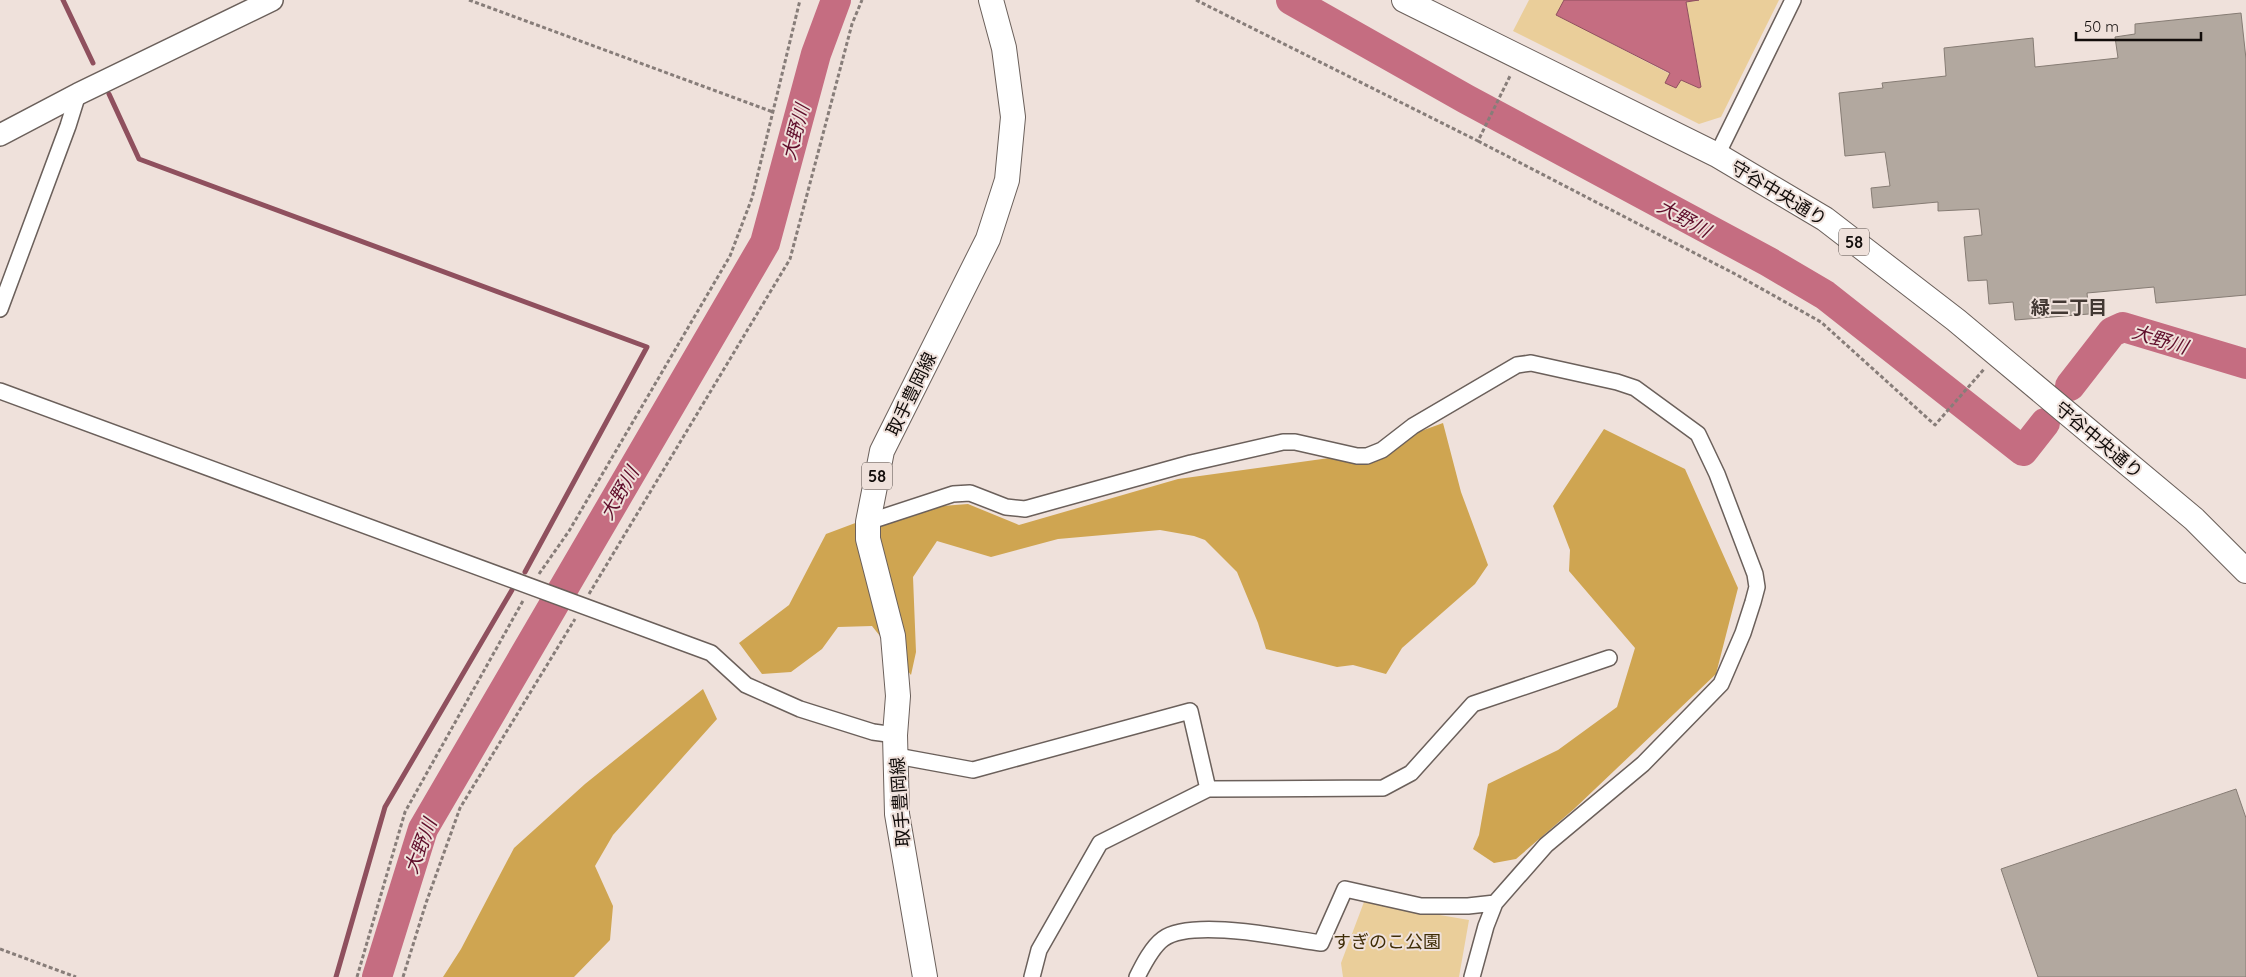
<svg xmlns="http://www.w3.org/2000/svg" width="2246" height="977" viewBox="0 0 2246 977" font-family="Quicksand,'Noto Sans JP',sans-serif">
	<rect width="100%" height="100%" fill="#efe1db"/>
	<!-- green -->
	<path fill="#eace9a" d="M1529 0H1564L1557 15 1670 74 1666 83 1676 88 1681 80 1699 88 1701 86 1686 2 1699 0H1779L1721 117 1699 124 1513 31Z
		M1364 902 1469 920 1459 977H1343L1341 963Z"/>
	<!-- forest -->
	<path fill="#cfa551" d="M1443 423 1461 492 1488 565 1475 584 1402 648 1386 674 1353 665 1337 667 1266 649 1258 623 1237 572 1205 540 1194 536 1160 530 1058 539 991 557 937 541 913 577 916 652 911 675 872 626 838 627 822 649 791 672 762 674 739 643 789 605 826 534 890 510 968 504 1019 525 1178 479 1358 454Z
		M1604 429 1685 469 1738 588 1716 674 1574 809 1516 859 1494 863 1473 849 1479 835 1488 784 1558 750 1617 707 1635 648 1569 571 1570 550 1553 506Z
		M703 689 717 719 613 835 595 866 613 906 610 940 574 977H443L461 949 514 848 585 784Z"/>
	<!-- water -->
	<path fill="#c56d81" stroke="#8f505e" d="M1564 0H1699L1686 2 1701 87 1699 88 1681 80 1676 88 1665 83 1670 73 1556 15Z"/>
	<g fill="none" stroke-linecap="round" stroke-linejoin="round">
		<!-- stream -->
		<path stroke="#8f505e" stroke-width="5" d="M63 0 93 63
			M109 94 139 159 647 347 525 572
			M336 977 385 807 512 590"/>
		<!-- river -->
		<path stroke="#c56d81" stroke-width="30" d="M1291 0 1466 99 1769 262 1825 295 2023 451 2045 423
			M2070 386 2112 332 2123 327 2246 364
			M377 977 423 829 765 243 816 54 836 0"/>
	</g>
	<!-- building -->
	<path fill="#b2a89f" stroke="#867c74" d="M2241 13 2246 59V295L2156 303 2154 287 2087 293 2089 314 2015 320 2013 302 1989 304 1987 280 1968 281 1964 237 1982 235 1979 209 1938 211V202L1873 208 1871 188 1890 186 1885 152 1845 156 1839 93 1883 88 1882 83 1946 76 1944 48 2033 38 2035 67 2118 58 2115 37 2135 34V24Z
		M2236 789 2246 818V977H2038L2001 869Z"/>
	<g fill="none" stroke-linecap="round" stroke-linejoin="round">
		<!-- street casing -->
		<g stroke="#6b605b" stroke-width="18">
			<path id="street" d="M1717 155 1793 0
				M0 309 68 126 78 94
				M0 391 711 653 746 685 800 709 873 732 895 735
				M868 522 953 494 970 493 1006 507 1025 509 1191 463 1283 442H1295L1357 456H1367L1382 450 1413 426 1517 365 1531 363 1617 382 1635 388 1698 434 1717 474 1755 574 1757 587 1753 602 1743 633 1721 684 1643 764 1546 845 1495 903 1486 926 1472 977
				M897 756 973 770 1190 711 1208 789
				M1032 977 1039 950 1100 843 1208 789 1383 788 1411 773 1473 704 1609 658
				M1137 977C1143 965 1152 947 1163 939 1192 918 1285 938 1321 943L1345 889 1421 906H1468L1495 903"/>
		</g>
		<!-- secondary casing -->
		<g stroke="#6b605b" stroke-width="24">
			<path id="secondary" d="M0 135 78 94 272 0"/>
		</g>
		<!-- primary casing -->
		<g stroke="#6b605b" stroke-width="26">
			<path id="primary" d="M1404 0 1717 155 1825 219 1956 320 2194 519 2246 571
				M925 977 897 814 895 735 898 696 893 636 868 539V522L882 451 988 239 1007 180 1013 117 1004 48 991 0"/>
		</g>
		<!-- path -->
		<path stroke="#877d79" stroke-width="3" stroke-dasharray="4 2.5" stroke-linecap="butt" d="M469 0 773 112
			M1196 0 1478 141 1511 74
			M1478 141 1737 275 1821 322 1935 425 1985 368
			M539 574 569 531 730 256 752 198 800 0
			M589 594 790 259 852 24 862 0
			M0 949 76 977
			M357 977 405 812 524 599
			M403 977 426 903 460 808 575 619"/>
		<!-- street -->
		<use href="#street" stroke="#fff" stroke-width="15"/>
		<!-- secondary -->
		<use href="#secondary" stroke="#fff" stroke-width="21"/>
		<!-- primary -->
		<use href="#primary" stroke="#fff" stroke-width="24"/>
	</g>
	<g text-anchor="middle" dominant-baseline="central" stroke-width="4" stroke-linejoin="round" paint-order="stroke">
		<!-- shield labels -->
		<g fill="#efe1db" stroke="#544d49" stroke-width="1">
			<rect x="1839" y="228.5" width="30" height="27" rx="4"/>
			<rect x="862" y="462.5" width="30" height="27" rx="4"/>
		</g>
		<g font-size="16" font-weight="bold" fill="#120d0b">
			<text x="1854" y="242">58</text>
			<text x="877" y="476">58</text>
		</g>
		<!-- street labels -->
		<g font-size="18" fill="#120d0b" stroke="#efe1db">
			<text transform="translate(1779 193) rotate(31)">守谷中央通り</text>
			<text transform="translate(911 394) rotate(-64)">取手豊岡線</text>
			<text transform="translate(2099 440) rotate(40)">守谷中央通り</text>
			<text transform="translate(900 802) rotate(-94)">取手豊岡線</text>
		</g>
		<!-- park labels -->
		<g font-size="18" fill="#3f2d07" stroke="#efe1db">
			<text x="1387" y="941">すぎのこ公園</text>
		</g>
		<!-- water labels -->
		<g font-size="19" font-style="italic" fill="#5f0d2a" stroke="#efe1db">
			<text transform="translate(795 132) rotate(-75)">大野川</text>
			<text transform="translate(1684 218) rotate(29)">大野川</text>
			<text transform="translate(2160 339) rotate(17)">大野川</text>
			<text transform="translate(619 493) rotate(-60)">大野川</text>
			<text transform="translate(420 846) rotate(-69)">大野川</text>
		</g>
		<!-- neighbourhood labels -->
		<g font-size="19" font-weight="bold" fill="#423833" stroke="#efe1db">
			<text x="2069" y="307">緑二丁目</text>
		</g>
	</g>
	<!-- scale -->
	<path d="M2076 32v8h125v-8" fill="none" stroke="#120d0b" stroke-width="2.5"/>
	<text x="2084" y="32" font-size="15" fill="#120d0b" stroke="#efe1db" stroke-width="4" paint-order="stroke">50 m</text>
</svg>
